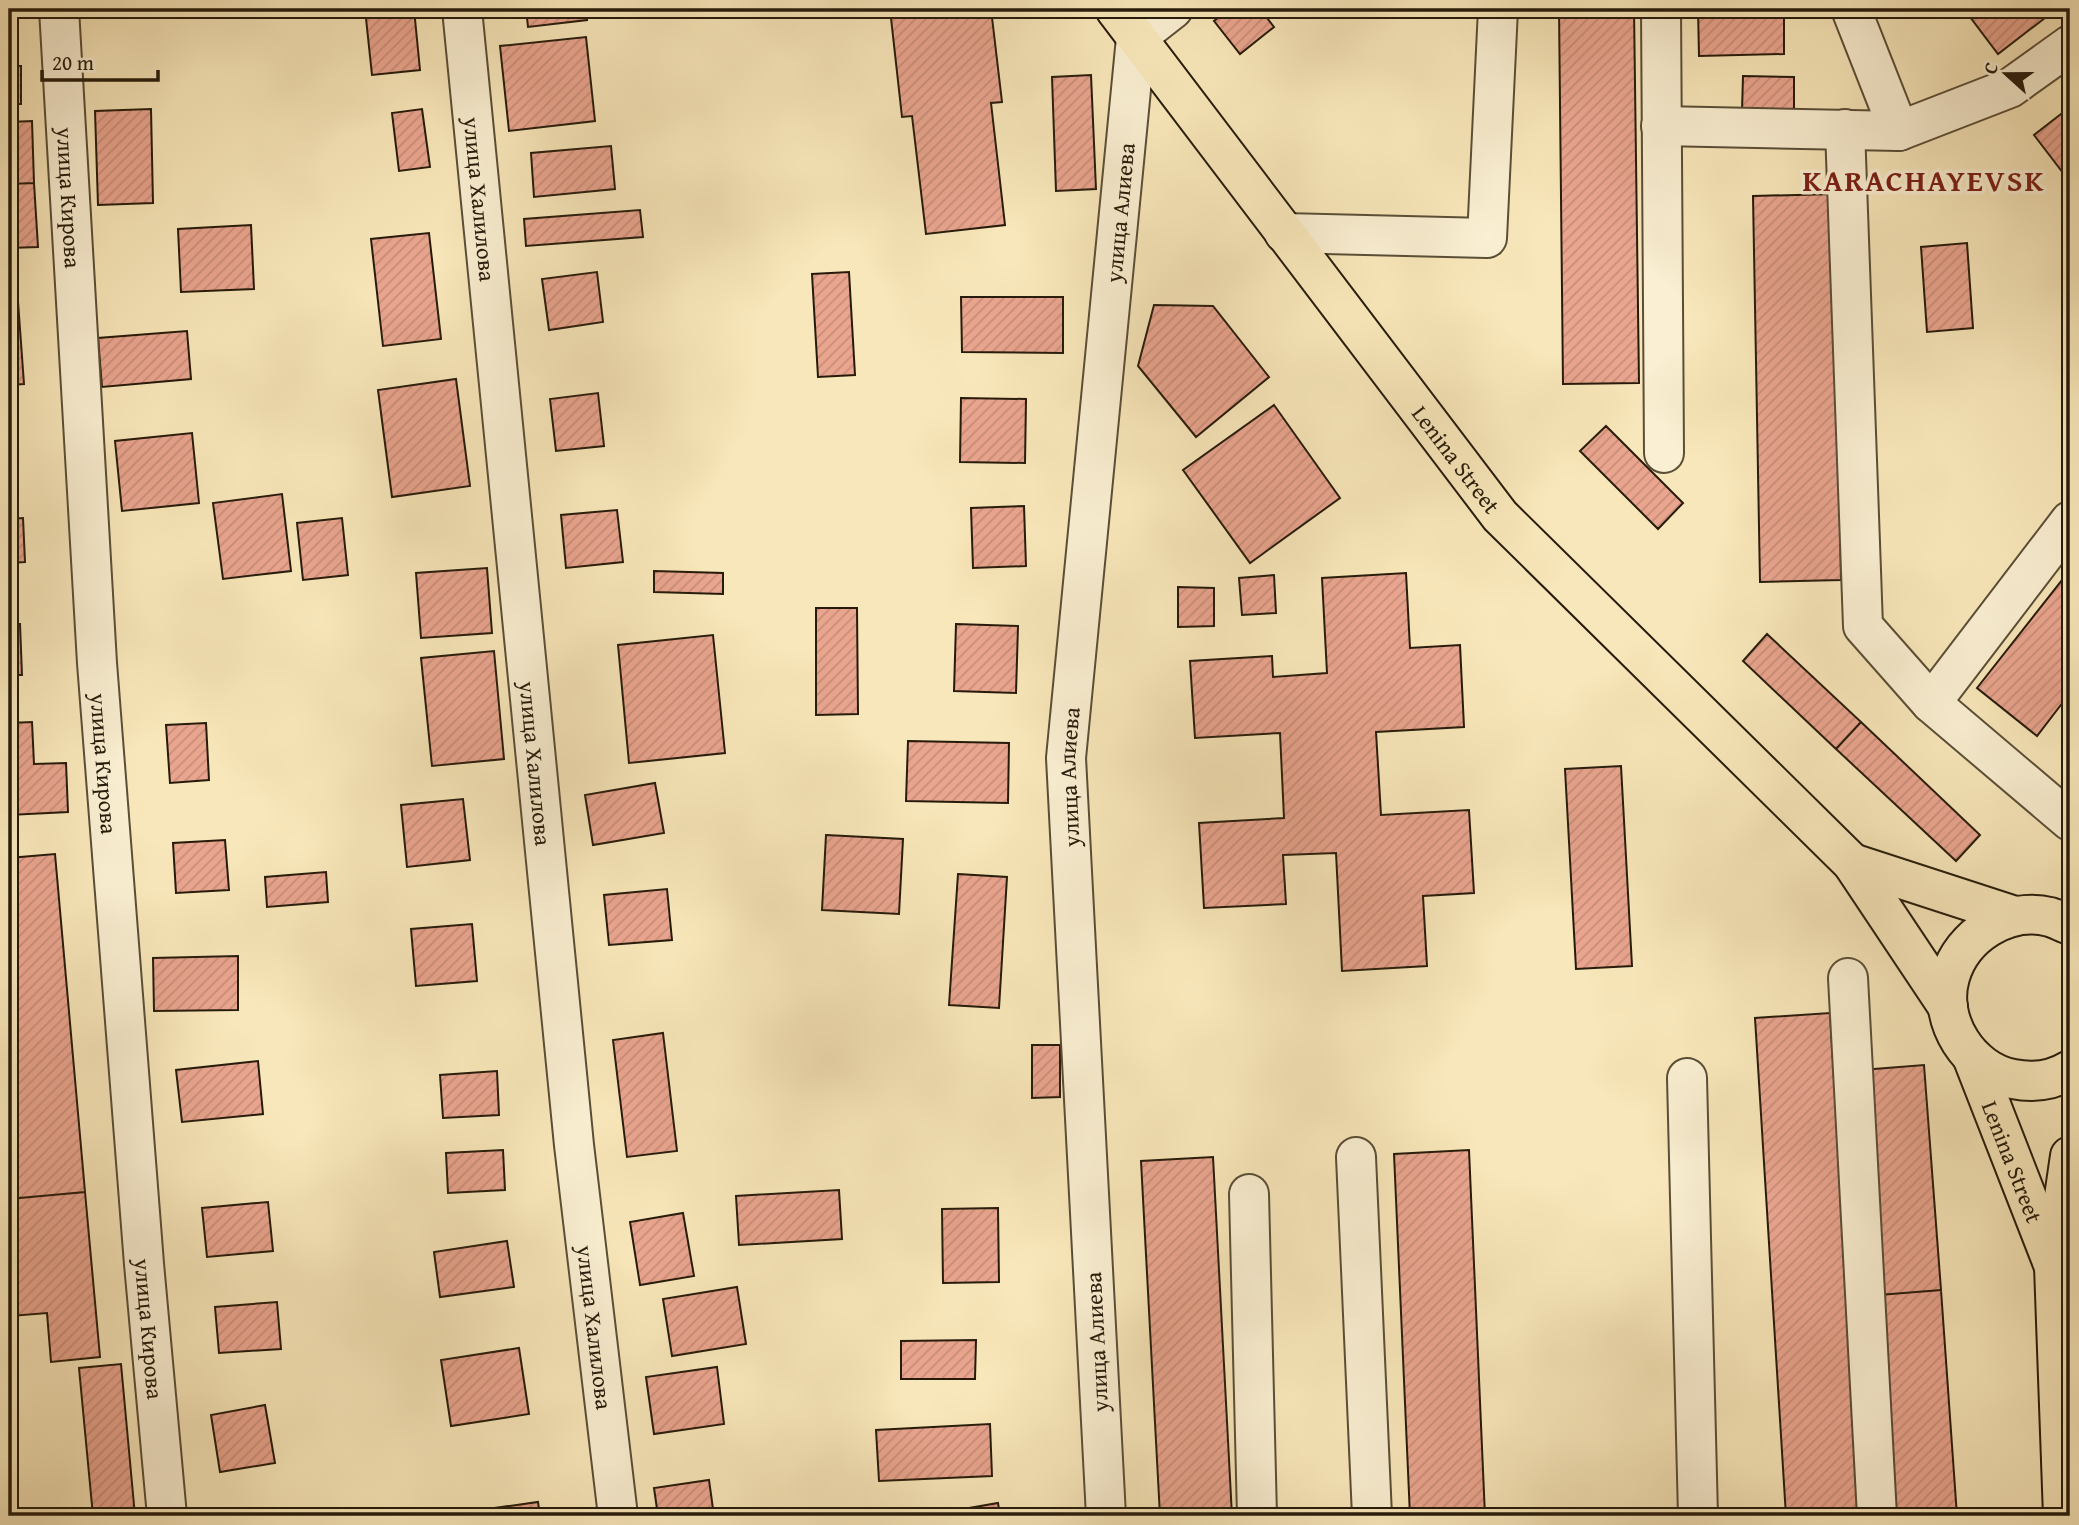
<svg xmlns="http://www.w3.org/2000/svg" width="2079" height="1525" viewBox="0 0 2079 1525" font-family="'Gentium Book Plus',serif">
	<defs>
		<pattern id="building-hatch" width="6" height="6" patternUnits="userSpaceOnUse" patternTransform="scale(1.75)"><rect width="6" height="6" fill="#eaa58f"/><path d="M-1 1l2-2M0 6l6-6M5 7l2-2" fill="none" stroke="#c98d7a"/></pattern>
	</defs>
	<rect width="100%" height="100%" fill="#f8e7ba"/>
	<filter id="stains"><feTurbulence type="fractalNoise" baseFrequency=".00286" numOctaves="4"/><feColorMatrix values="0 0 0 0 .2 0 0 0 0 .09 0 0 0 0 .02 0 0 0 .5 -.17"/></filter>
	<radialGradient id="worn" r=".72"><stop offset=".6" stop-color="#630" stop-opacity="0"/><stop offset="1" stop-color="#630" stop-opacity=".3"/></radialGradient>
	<!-- building -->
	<path fill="url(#building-hatch)" stroke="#261b0b" stroke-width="2" d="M365 9H414L420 70 372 75Z
		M526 9H586L587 20 528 27Z
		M890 9H991L1002 102 991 103 1005 225 926 234 912 116 902 117Z
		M1230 9H1260L1274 27 1240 54 1214 21Z
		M1559 9H1634L1639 383 1563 384Z
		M1698 9H1784V54L1699 56Z
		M1964 9H2052L2054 11 1998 54Z
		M586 37 595 121 509 131 500 46Z
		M9 66H21V104H9Z
		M1091 75 1096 189 1056 191 1052 77Z
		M1743 76 1794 77V112L1742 111Z
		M2070 107V182L2034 135Z
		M151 109 153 203 98 205 95 111Z
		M422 109 430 167 399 171 392 113Z
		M32 121 34 183 9 184V122Z
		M611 146 615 189 534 197 531 153Z
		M34 183 38 247 9 248V184Z
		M1835 194 1841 580 1760 582 1753 196Z
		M640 210 643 237 526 246 524 219Z
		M251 225 254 289 181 292 178 229Z
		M429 233 441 339 383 346 371 239Z
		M1967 243 1973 328 1927 332 1921 247Z
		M597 272 603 322 549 330 542 279Z
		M849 272 855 375 818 377 812 274Z
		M16 274 24 384 9 385V275Z
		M961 297H1063V353L962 352Z
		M1154 305 1213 306 1269 377 1196 437 1138 366Z
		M187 331 191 379 102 387 98 338Z
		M456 379 470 486 392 497 378 390Z
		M598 393 604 446 556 451 550 399Z
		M961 398 1026 399 1025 463 960 462Z
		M1274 405 1340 498 1250 563 1183 470Z
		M1606 426 1683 503 1658 529 1580 451Z
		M192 433 199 503 122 511 115 441Z
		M282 494 291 571 223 579 213 503Z
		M1024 506 1026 566 973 568 971 508Z
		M617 510 623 562 566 568 561 515Z
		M23 518 25 562 9 563V519Z
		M342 518 348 575 303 580 297 523Z
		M487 568 492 633 421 638 416 573Z
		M2070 570V693L2037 736 1977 688Z
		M654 571 723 573V594L654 592Z
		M1406 573 1410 648 1460 645 1464 727 1376 732 1381 815 1469 810 1474 893 1423 896 1427 966 1342 971 1336 853 1283 855 1286 904 1204 908 1199 823 1284 818 1280 733 1195 738 1190 661 1272 656 1273 677 1327 673 1322 578Z
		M1274 575 1276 613 1242 615 1239 578Z
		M1178 587 1214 588V626L1178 627Z
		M816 608H857L858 714 816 715Z
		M9 624H20L22 675H9Z
		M956 624 1018 626 1016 693 954 691Z
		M1767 634 1861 722 1836 749 1743 661Z
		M713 635 725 753 629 763 618 645Z
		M494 651 504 759 432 766 421 658Z
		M32 722 34 764 66 763 68 812 9 815V723Z
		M1861 722 1980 835 1956 861 1836 749Z
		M206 723 209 780 170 783 166 725Z
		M908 741 1009 743 1008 803 906 801Z
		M1621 766 1632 966 1576 969 1565 769Z
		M655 783 664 833 593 845 585 795Z
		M463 799 470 860 407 867 401 805Z
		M826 835 903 839 899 914 822 910Z
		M225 840 229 890 176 893 173 843Z
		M55 854 85 1192 9 1199V858Z
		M326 872 328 902 267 907 265 877Z
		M958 874 1007 877 999 1008 949 1005Z
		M667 889 672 940 609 945 604 895Z
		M472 924 477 981 416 986 411 929Z
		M238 956V1010L154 1011 153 958Z
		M1830 1013 1861 1516H1786L1755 1018Z
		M663 1033 677 1151 627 1157 613 1040Z
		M1032 1045H1060V1097L1032 1098Z
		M258 1061 263 1114 182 1122 176 1070Z
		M1924 1065 1941 1290 1879 1295 1862 1070Z
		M497 1071 499 1115 443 1118 440 1075Z
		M503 1150 505 1190 448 1193 446 1153Z
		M1469 1150 1485 1516H1410L1394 1154Z
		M1213 1157 1232 1516H1160L1141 1161Z
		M839 1190 842 1239 739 1245 736 1196Z
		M85 1192 100 1357 51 1362 47 1313 11 1316 9 1287V1199Z
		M268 1202 273 1251 207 1257 202 1208Z
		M998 1208 999 1282 943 1283 942 1209Z
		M683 1213 694 1276 640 1285 630 1222Z
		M507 1241 514 1287 440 1297 434 1252Z
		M737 1287 746 1344 672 1356 663 1299Z
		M1941 1290 1957 1516H1895L1879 1295Z
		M277 1302 281 1349 219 1353 215 1307Z
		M976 1340 975 1379H901V1341Z
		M519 1348 529 1414 451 1426 441 1360Z
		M121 1364 135 1516H93L79 1368Z
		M717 1367 724 1424 654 1434 646 1377Z
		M265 1405 275 1463 220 1472 211 1415Z
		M990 1424 992 1476 879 1481 876 1430Z
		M709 1480 714 1516H658L654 1488Z
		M538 1502 540 1516H451V1514Z
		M998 1503 1000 1516H923Z"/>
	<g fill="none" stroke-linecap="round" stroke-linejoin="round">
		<!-- minor casing -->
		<g stroke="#5a4e37" stroke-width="42">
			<g id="minor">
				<path id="s1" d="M59 9 97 663 144 1264 167 1516"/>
				<path id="s2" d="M462 9 574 1145 618 1516"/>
				<path d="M1661 9 1664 453"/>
				<path d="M1661 126 1899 131 1851 9"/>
				<path d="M1845 129 1863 626 1931 703 2070 821"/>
				<path d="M1899 131 2010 88 2070 45"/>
				<path d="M1284 233 1487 238 1498 9"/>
				<path d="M1931 703 2070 521"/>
				<path d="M1848 978 1877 1516"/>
				<path d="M1687 1078 1698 1516"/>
				<path d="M1356 1157 1372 1516"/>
				<path d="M1249 1194 1257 1516"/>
				<path id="s3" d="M1106 1516 1066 758 1136 38 1173 9"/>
			</g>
		</g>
		<!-- major casing -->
		<g stroke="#261b0b" stroke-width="42">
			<g id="major">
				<path id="s4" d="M1115 9 1500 516 1852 863 1948 1007"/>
				<path d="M1852 863 2015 916"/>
				<path d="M2070 925C2064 923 2057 919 2050 917 2008 906 1962 935 1950 977 1937 1021 1970 1071 2013 1079 2033 1083 2052 1081 2070 1070"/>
				<path id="s5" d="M1973 1059 2053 1264"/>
				<path d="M2063 1516 2054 1266 2070 1156"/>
			</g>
		</g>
		<!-- minor -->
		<use href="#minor" stroke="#faefd2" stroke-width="38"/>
		<!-- major -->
		<use href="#major" stroke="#f8e7ba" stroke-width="38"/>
	</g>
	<g text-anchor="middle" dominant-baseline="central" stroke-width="7" stroke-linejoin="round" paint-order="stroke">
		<!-- street labels -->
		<g font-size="23" fill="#261b0b" stroke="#faefd2">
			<text stroke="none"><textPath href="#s1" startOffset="189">улица Кирова</textPath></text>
			<text stroke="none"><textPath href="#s2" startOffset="191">улица Халилова</textPath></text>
			<text stroke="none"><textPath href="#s3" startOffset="1307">улица Алиева</textPath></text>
			<text stroke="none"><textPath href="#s4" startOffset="565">Lenina Street</textPath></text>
			<text stroke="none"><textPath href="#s1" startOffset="756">улица Кирова</textPath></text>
			<text stroke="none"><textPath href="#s2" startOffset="758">улица Халилова</textPath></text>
			<text stroke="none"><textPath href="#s3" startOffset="740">улица Алиева</textPath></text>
			<text stroke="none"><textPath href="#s5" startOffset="110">Lenina Street</textPath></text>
			<text stroke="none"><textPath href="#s2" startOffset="1325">улица Халилова</textPath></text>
			<text stroke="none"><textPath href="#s1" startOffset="1323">улица Кирова</textPath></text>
			<text transform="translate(1096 1342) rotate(-93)">улица Алиева</text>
		</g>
		<!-- district labels -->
		<g font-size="30" font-weight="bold" letter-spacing="2" fill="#7a1f14" stroke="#faefd2">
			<text x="1924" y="180">KARACHAYEVSK</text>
		</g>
	</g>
	<!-- margin -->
	<rect width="2079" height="1525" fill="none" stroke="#f8e7ba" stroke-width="35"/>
	<rect x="10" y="10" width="2058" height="1504" fill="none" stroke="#261b0b" stroke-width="3.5"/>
	<rect x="18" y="18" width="2044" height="1490" fill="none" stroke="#261b0b" stroke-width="2"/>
	<!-- north arrow -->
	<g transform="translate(2006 74) rotate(291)" stroke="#faefd2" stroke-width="5" paint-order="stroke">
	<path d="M0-5L12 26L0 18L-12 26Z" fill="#261b0b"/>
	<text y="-10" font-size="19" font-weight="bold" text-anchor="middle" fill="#261b0b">С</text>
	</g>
	<!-- scale -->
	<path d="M42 70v10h116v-10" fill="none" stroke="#261b0b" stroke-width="3.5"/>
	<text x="52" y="70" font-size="21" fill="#261b0b" stroke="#faefd2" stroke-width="5" paint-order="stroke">20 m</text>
	<rect width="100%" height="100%" filter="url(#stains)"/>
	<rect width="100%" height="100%" fill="url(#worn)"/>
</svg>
